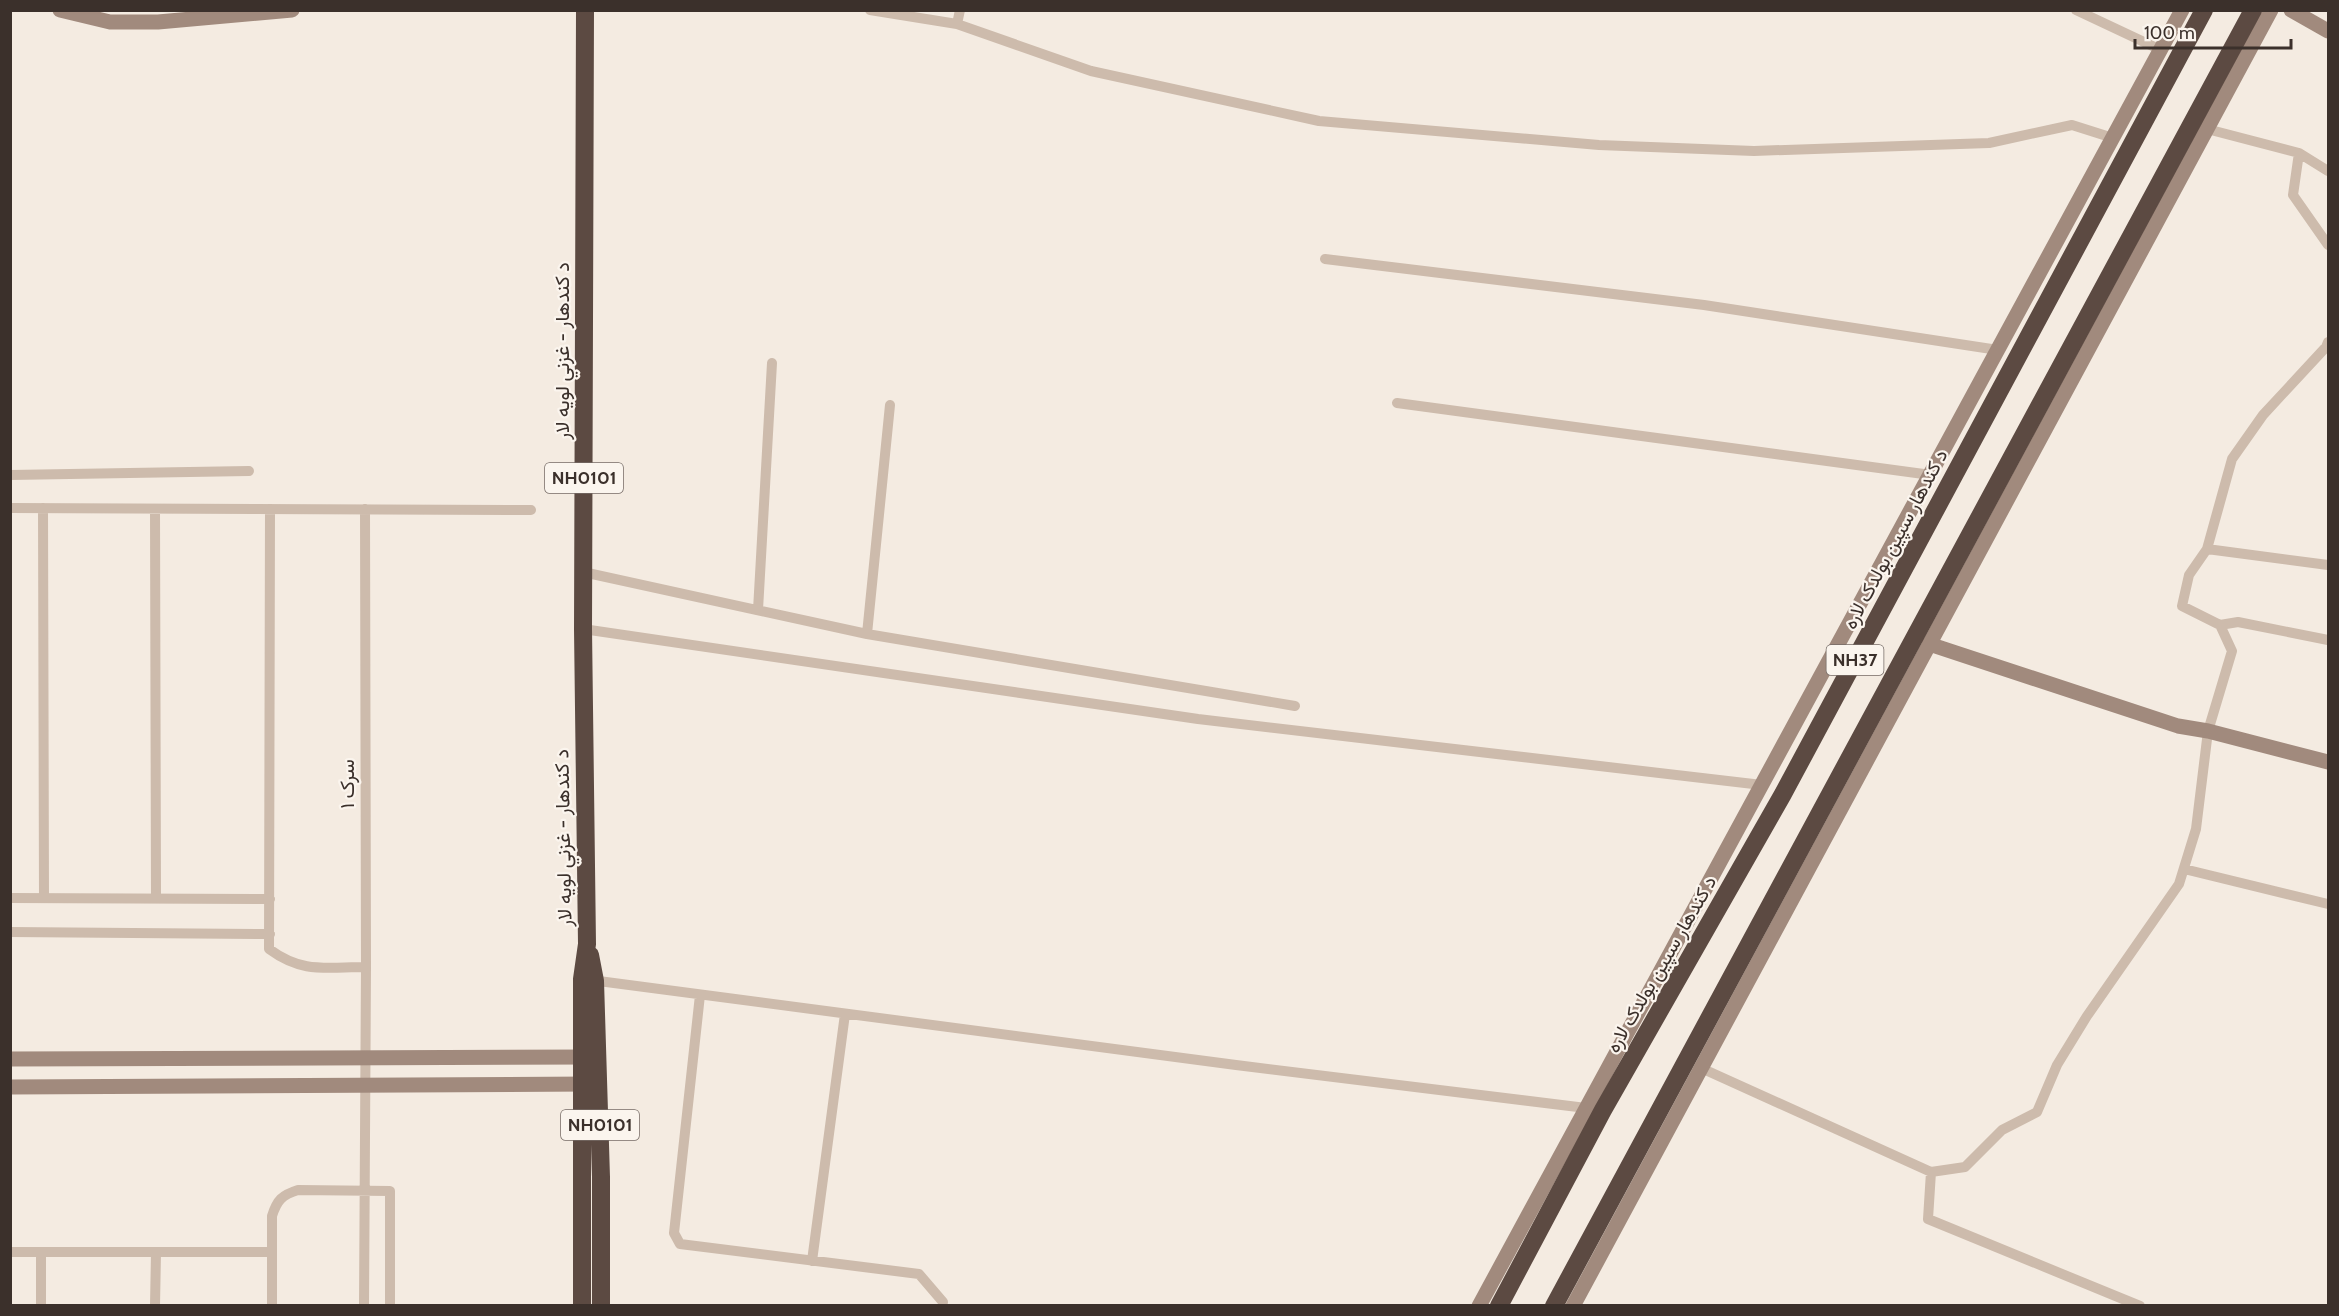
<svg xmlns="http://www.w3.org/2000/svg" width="2339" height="1316" viewBox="0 0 2339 1316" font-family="Cabin,Vazirmatn,sans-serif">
	<rect width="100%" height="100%" fill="#f4ebe1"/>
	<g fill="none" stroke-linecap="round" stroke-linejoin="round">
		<!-- street -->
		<path stroke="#cdbbac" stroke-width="10" d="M870 10 957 24 1091 71 1319 121 1599 145 1754 151 1989 143 2072 125 2113 138
			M2076 10 2161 50
			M957 24 960 10
			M2207 129 2299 153 2328 171
			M2299 153 2293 195 2328 245
			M1325 259 1704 305 1998 350
			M1397 403 1931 475
			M10 475 249 471
			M10 508 531 510
			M43 508 44 898
			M155 509 156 898
			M270 509 269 949C303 974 326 967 366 967
			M2207 549 2328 565
			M583 572 867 634 1295 706
			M758 610 772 363
			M2220 625 2238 622 2328 640
			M583 629 1198 719 1762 785
			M867 634 890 405
			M2184 869 2328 904
			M10 898 270 899
			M10 932 270 934
			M591 980 1236 1065 1586 1108
			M700 995 674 1233 680 1244 919 1274 943 1302
			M1701 1068 1931 1172 1928 1219 2140 1306
			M1931 1172 1965 1167 2002 1130 2037 1112 2057 1065 2087 1016 2179 884 2196 829 2208 731 2232 651 2220 625 2182 606 2189 575 2207 549 2232 459 2263 415 2326 347 2328 342
			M10 1252H271
			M812 1261 845 1014
			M41 1306V1252
			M155 1306 156 1252
			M272 1306V1216C277 1200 282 1195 298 1190L390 1191V1306
			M364 1306 366 967 365 509"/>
		<!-- secondary -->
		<path stroke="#a18a7d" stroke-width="15" d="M60 10 110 22H158L292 10
			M2291 10 2328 31
			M1929 644 2178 726 2208 731 2328 762
			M10 1059 592 1057
			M10 1087 592 1084
			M1479 1306 2182 10
			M1573 1306 2271 10"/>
		<!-- highway -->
		<path stroke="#5c4a42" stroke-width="18" d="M590 955 595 981 601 1177V1306
			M582 1306V979L587 944 583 629 585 10
			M1499 1306 1603 1110 1783 794 2204 10
			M1554 1306 2253 10"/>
	</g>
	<g text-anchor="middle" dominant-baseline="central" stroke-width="4.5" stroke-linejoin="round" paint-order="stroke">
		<!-- shield labels -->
		<g fill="#fbf5ee" stroke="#756b66" stroke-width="1.5">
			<rect x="545" y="463" width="78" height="30" rx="4.5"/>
			<rect x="1826.5" y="645" width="57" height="30" rx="4.5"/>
			<rect x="561" y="1110" width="78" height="30" rx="4.5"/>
		</g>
		<g font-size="18" font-weight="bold" fill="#3b302b">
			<text x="584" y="478">NH0101</text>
			<text x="1855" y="660">NH37</text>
			<text x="600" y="1125">NH0101</text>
		</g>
		<!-- street labels -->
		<g font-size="20" fill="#3b302b" stroke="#fbf5ee">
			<text transform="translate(562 351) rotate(-90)">د کندهار - غزني لويه لار</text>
			<text transform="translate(1895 539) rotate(-62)">د کندهار سپین بولدک لاره</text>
			<text transform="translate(347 784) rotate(-90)">سرک ۱</text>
			<text transform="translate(563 838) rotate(-91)">د کندهار - غزني لويه لار</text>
			<text transform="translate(1661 964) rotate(-60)">د کندهار سپین بولدک لاره</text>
		</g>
	</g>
	<!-- border -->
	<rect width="2339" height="1316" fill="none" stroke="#3b302b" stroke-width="24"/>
	<!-- scale -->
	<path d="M2135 39v9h156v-9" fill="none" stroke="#3b302b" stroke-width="3"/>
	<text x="2144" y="39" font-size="18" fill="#3b302b" stroke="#fbf5ee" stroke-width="4.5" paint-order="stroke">100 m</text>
</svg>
